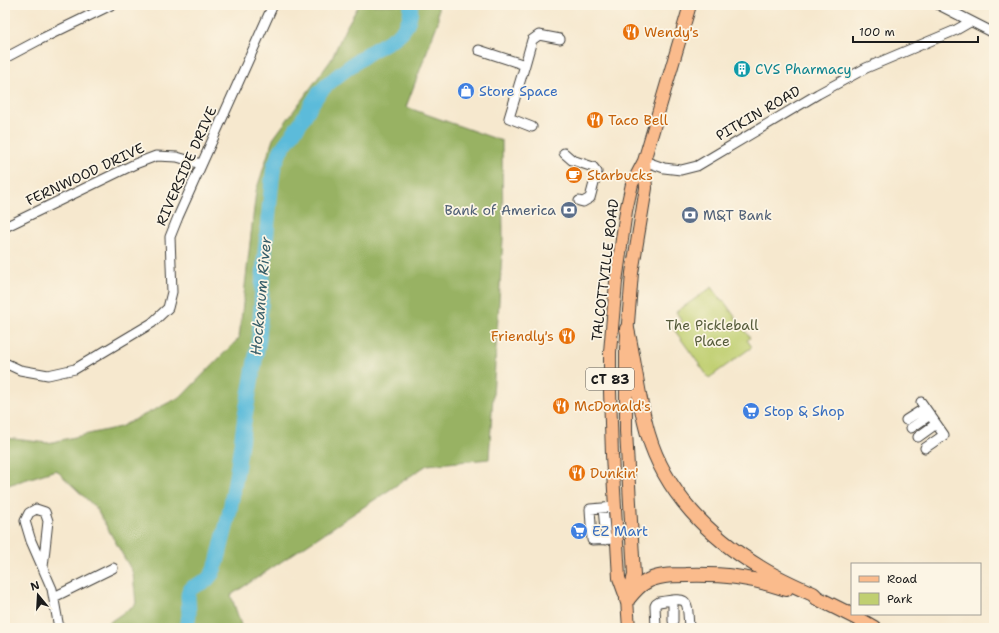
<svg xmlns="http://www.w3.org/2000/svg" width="999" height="633" viewBox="0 0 999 633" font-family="'Shantell Sans',sans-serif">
	<rect width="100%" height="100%" fill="#fcf5e5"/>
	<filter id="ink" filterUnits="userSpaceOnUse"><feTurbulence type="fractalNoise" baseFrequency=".025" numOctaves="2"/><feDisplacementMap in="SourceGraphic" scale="8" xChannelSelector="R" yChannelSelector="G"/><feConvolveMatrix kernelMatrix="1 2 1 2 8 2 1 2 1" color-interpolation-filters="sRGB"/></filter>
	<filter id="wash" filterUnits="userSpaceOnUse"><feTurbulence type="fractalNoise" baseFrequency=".012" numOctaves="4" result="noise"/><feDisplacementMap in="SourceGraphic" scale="16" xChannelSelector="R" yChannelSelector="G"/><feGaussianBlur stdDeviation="0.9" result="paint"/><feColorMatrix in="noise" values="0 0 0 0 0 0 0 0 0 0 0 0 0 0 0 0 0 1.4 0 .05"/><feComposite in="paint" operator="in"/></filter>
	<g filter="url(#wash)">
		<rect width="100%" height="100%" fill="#f6e8ce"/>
		<!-- green -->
		<path fill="#c0cf71" stroke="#6e7646" d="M712 287 722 301 723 300 750 338 747 340 752 347 709 378 673 328 682 321 676 312Z"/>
		<!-- forest -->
		<path fill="#98b263" stroke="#5a6740" d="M359 5H438V22L406 107 502 141 503 239 489 459 427 465 231 595 242 628H101L136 604 133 573 96 508 56 470 5 486V438L48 443 120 427 182 396 239 338 256 191 273 139 331 60 345 29Z"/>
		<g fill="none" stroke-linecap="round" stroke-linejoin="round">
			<!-- river -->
			<path stroke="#5bbbda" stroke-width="15" d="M185 628 188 621 189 614 188 596 189 591 193 587 207 580 212 574 217 563 229 515 238 465 245 416 259 339 263 273 272 180 274 166 281 150C288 140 296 130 302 120 308 111 313 100 320 92 331 79 349 67 363 57 385 40 411 39 411 5"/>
		</g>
	</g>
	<g filter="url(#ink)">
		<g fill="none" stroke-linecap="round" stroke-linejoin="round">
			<!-- minor casing -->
			<g stroke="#3d3b37" stroke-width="11">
				<path id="minor" d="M939 5 994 33
					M479 50 525 65
					M5 58 39 40 111 5
					M532 127 509 118 525 65 532 40 539 35 560 39
					M564 153 572 160 593 167 597 172 590 198 583 202 579 201
					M644 161 664 168 681 170 697 166 818 94 866 68 956 30 970 22
					M5 227 135 164 156 156 177 157 201 164
					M5 363 20 370 48 375 75 369 152 323 168 308 172 292 170 237 178 217 273 5
					M921 402 944 435 925 448
					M906 420 925 408
					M911 428 930 415
					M918 437 936 424
					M615 507 590 509 592 540 617 539
					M603 508 606 540
					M43 567 48 521 45 512 36 509 29 513 25 521 31 541 52 589 59 628
					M54 597 113 568
					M673 600V621
					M656 628 655 606 656 604 659 602C690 597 687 598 689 628"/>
			</g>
			<!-- major casing -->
			<g stroke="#3d3b37" stroke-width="14">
				<path id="major" d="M627 600 619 578 612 455 610 391V352L616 282 626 211 632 184 644 161 690 5
					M629 628 627 600 634 575 626 431V348L632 273 646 188 644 161"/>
			</g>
			<!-- highway casing -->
			<g stroke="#3d3b37" stroke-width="16">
				<path id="highway" d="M627 329C635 364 638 400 648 434 665 492 709 537 761 568 777 578 795 586 813 594L817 598 855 617 874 628
					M627 600C632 594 637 587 644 583 656 575 672 575 686 575 723 574 751 577 786 589"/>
			</g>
			<!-- minor -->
			<use href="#minor" stroke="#fff" stroke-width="9"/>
			<!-- major -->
			<use href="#major" stroke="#fabb8c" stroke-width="12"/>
			<!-- highway -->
			<use href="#highway" stroke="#fabb8c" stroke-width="14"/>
		</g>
	</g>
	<!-- icons -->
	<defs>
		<g id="restaurant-disc" transform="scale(0.9)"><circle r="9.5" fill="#e8710a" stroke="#fcf5e5"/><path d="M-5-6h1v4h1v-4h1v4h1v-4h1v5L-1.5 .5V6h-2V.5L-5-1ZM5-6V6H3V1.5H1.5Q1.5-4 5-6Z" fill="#fff"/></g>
		<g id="building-disc" transform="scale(0.9)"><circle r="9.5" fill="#0f9aa8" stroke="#fcf5e5"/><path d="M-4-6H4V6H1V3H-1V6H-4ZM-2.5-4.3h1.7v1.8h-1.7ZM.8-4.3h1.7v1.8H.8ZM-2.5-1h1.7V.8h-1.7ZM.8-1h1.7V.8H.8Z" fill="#fff"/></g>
		<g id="shop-disc" transform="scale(0.9)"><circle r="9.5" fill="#3f7fe0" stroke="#fcf5e5"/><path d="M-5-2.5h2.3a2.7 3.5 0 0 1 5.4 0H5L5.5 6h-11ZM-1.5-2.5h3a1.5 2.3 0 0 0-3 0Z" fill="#fff"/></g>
		<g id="cafe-disc" transform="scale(0.9)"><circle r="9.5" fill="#e8710a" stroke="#fcf5e5"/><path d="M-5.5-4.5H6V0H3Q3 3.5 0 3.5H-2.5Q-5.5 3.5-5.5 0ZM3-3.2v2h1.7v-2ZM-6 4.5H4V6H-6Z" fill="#fff"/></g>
		<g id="bank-disc" transform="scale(0.9)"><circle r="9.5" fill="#5c6f8a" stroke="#fcf5e5"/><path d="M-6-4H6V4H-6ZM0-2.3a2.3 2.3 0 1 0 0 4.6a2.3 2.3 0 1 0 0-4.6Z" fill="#fff"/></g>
		<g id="supermarket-disc" transform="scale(0.9)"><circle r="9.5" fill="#3f7fe0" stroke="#fcf5e5"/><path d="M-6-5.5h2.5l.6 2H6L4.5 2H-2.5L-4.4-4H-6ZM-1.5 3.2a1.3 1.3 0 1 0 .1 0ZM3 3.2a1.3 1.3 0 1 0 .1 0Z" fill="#fff"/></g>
	</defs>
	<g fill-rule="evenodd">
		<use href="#restaurant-disc" x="631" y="32"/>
		<use href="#building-disc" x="742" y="69"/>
		<use href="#shop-disc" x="466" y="91"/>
		<use href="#restaurant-disc" x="595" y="120"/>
		<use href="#cafe-disc" x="574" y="175"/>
		<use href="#bank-disc" x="569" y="210"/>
		<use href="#bank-disc" x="690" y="215"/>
		<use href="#restaurant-disc" x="567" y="336"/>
		<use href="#restaurant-disc" x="561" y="406"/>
		<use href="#supermarket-disc" x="751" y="411"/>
		<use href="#restaurant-disc" x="577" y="473"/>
		<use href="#supermarket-disc" x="579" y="531"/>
	</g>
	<g text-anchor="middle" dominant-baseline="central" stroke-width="3.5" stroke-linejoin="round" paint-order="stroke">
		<!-- shield labels -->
		<rect fill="#fcf5e5" stroke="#5f5d58" stroke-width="1" x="586" y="368" width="48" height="22" rx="3"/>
		<g font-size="13" font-weight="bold" fill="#1c1c1c">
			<text x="610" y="379">CT 83</text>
		</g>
		<!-- food labels -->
		<g font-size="14" fill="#c56008" stroke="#fcf5e5" text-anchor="start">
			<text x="644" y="32">Wendy's</text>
			<text x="608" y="120">Taco Bell</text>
			<text x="587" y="175">Starbucks</text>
			<text x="554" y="336" text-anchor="end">Friendly's</text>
			<text x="574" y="406">McDonald's</text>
			<text x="590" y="473">Dunkin'</text>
		</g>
		<!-- culture labels -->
		<g font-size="14" fill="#0d838f" stroke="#fcf5e5" text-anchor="start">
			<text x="755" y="69">CVS Pharmacy</text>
		</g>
		<!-- shop labels -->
		<g font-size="14" fill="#366cbe" stroke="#fcf5e5" text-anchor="start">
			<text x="479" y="91">Store Space</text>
			<text x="764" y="411">Stop &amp; Shop</text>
			<text x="592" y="531">EZ Mart</text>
		</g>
		<!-- street labels -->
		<g font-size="14" fill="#1c1c1c" stroke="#fcf5e5">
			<text transform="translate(758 113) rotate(-30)">PITKIN ROAD</text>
			<text transform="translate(186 166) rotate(-66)">RIVERSIDE DRIVE</text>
			<text transform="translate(85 174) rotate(-25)">FERNWOOD DRIVE</text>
			<text transform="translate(605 270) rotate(-83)">TALCOTTVILLE ROAD</text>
		</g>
		<!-- service labels -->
		<g font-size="14" fill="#4e5e75" stroke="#fcf5e5" text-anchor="end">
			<text x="556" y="210">Bank of America</text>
			<text x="703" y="215" text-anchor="start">M&amp;T Bank</text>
		</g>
		<!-- park labels -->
		<g font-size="14" fill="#555b3a" stroke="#fcf5e5">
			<text x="712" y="325">The Pickleball<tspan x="712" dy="16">Place</tspan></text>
		</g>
		<!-- water labels -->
		<g font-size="15" font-style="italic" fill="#355c68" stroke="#fcf5e5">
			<text transform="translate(261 296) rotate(-85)">Hockanum River</text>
		</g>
	</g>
	<!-- margin -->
	<rect width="999" height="633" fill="none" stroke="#fcf5e5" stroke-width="20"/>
	<!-- legend -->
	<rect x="851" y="563" width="130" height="52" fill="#fcf5e5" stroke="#a29e95"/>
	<rect x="859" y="576" width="20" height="6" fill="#fabb8c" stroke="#a29e95"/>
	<text x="887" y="583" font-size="12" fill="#1c1c1c">Road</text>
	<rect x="859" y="593" width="20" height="12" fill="#c0cf71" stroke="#a29e95"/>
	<text x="887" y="603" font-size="12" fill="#1c1c1c">Park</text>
	<!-- north arrow -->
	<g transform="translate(38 595) rotate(342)" stroke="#fcf5e5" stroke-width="3" paint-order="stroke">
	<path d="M0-3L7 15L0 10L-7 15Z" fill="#1c1c1c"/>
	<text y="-6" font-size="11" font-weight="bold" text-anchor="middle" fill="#1c1c1c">N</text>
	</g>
	<!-- scale -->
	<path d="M853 36v6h125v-6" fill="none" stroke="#1c1c1c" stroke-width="2"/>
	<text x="859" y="36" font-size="12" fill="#1c1c1c" stroke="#fcf5e5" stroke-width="3" paint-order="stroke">100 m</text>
</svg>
